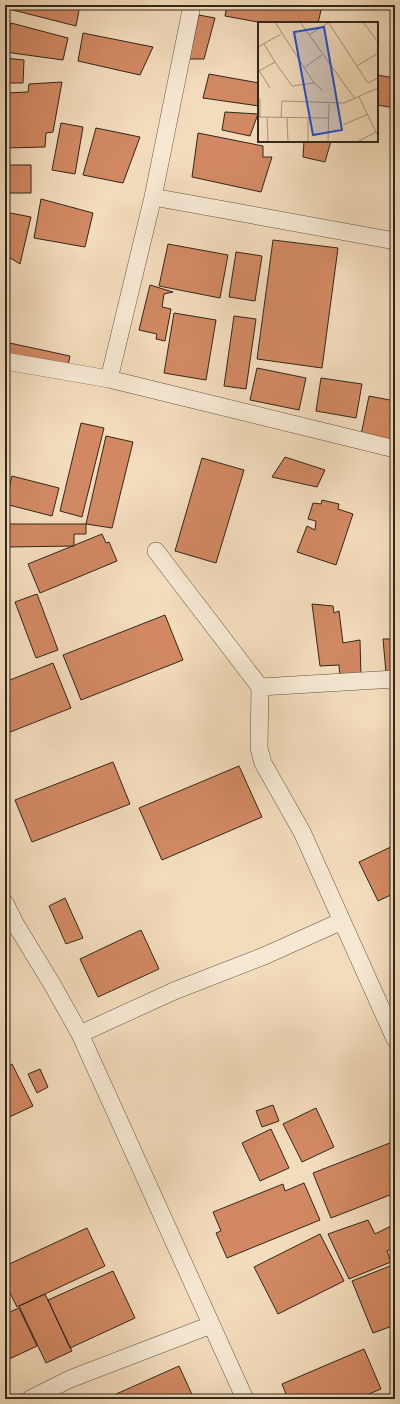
<svg xmlns="http://www.w3.org/2000/svg" width="400" height="1404" viewBox="0 0 400 1404" font-family="'Old Standard TT',serif">
	<rect width="100%" height="100%" fill="#f3dcbc"/>
	<filter id="stains"><feTurbulence type="fractalNoise" baseFrequency=".005" numOctaves="4"/><feColorMatrix values="0 0 0 0 .2 0 0 0 0 .09 0 0 0 0 .02 0 0 0 .5 -.17"/></filter>
	<radialGradient id="worn" r=".72"><stop offset=".6" stop-color="#630" stop-opacity="0"/><stop offset="1" stop-color="#630" stop-opacity=".3"/></radialGradient>
	<!-- building -->
	<path fill="#d28963" stroke="#30271b" d="M5 5H80L76 26 5 8Z
		M227 5H315L322 6 318 23H263L225 16Z
		M199 15 215 18 204 59H189Z
		M11 23 68 38 63 60 5 52Z
		M83 33 153 47 140 75 78 61Z
		M5 58 24 60 23 83H5Z
		M209 74 259 83V106L203 98Z
		M377 75 395 78V108L377 105Z
		M62 82 53 132 46 133 45 147 5 148V93L28 92 29 84Z
		M225 112 258 114 250 136 222 130Z
		M61 123 83 127 75 174 52 170Z
		M96 128 140 137 123 183 83 175Z
		M198 133 263 146V157H272L261 192 192 177Z
		M304 141H331L325 162 303 157Z
		M5 165H31V193H5Z
		M41 199 93 213 85 247 34 238Z
		M5 212 31 217 20 264 7 256 5 264Z
		M273 240 338 248 322 368 257 359Z
		M168 244 228 255 220 298 159 286Z
		M236 252 262 256 255 301 229 297Z
		M150 285 173 292 164 294 162 307 171 309 165 341 156 339 157 334 139 330Z
		M174 313 216 320 206 380 164 373Z
		M234 316 256 319 246 389 224 386Z
		M5 342 70 356 68 366 5 356Z
		M257 368 306 378 299 410 250 400Z
		M321 378 362 384 356 418 316 411Z
		M369 396 395 401 394 441 361 435Z
		M81 423 104 428 82 517 60 511Z
		M106 436 133 442 112 528 86 524Z
		M285 457 325 470 317 487 272 477Z
		M202 458 244 470 216 563 175 551Z
		M12 476 59 488 52 516 5 504Z
		M322 500 339 504 338 509 353 514 336 565 297 552 307 526 315 530 316 521 308 519 313 503 321 504Z
		M9 524H86V534H74V546L9 547Z
		M102 534 106 543 109 542 117 561 40 593 28 564Z
		M37 594 58 650 36 658 15 602Z
		M312 604 333 606 334 613 339 611 343 643 360 640 361 677H340L339 665 320 666Z
		M165 615 183 660 81 700 63 655Z
		M383 639H395V673H386Z
		M53 663 71 708 5 734V682Z
		M113 762 130 804 32 842 15 800Z
		M239 766 262 817 162 860 139 808Z
		M395 845V893L378 901 359 862Z
		M65 898 83 938 66 944 49 906Z
		M141 930 159 969 98 997 80 959Z
		M5 979 9 987 5 989Z
		M12 1064 33 1106 5 1119V1067Z
		M40 1069 48 1087 37 1093 28 1074Z
		M273 1105 279 1121 262 1127 256 1111Z
		M316 1108 334 1147 302 1162 283 1124Z
		M271 1129 289 1168 260 1181 242 1143Z
		M395 1141V1193L331 1218 313 1173Z
		M304 1183 320 1220 227 1258 216 1233 221 1231 213 1212 283 1184 285 1191Z
		M368 1220 375 1234 393 1225 395 1247 387 1251 391 1262 349 1279 328 1234Z
		M87 1228 105 1266 17 1307 5 1283V1266Z
		M320 1234 344 1281 278 1314 254 1267Z
		M395 1264V1325L373 1333 352 1281Z
		M113 1271 135 1318 70 1348 48 1300Z
		M5 1290 10 1303 5 1305Z
		M45 1294 72 1351 46 1363 19 1306Z
		M19 1308 37 1346 5 1361V1314Z
		M364 1349 381 1389 357 1399H288L282 1384Z
		M179 1366 194 1399H105Z"/>
	<g fill="none" stroke-linecap="round" stroke-linejoin="round">
		<!-- street casing -->
		<g stroke="#615443" stroke-width="18">
			<path id="street" d="M153 197 395 241
				M5 361 109 379 395 449
				M109 379 153 197 192 5
				M156 551 260 687 395 679
				M260 687 259 748 263 763 302 832 395 1039
				M5 903 16 925 52 984 80 1034 245 1399
				M80 1034 174 991 264 956 342 921
				M30 1399 70 1379 211 1325"/>
		</g>
		<!-- street -->
		<use href="#street" stroke="#f7e8d3" stroke-width="17"/>
	</g>
	<!-- overview -->
	<g transform="translate(258 22)">
		<rect width="120" height="120" fill="#f3dcbc"/>
		<path fill="none" stroke="#a5947c" stroke-width="1" d="M17 0 56 61M42 0 97 77M70 0 110 61 120 56M105 0 120 20M51 13 70 1M6 22 17 40M0 25 23 12M99 44 120 31M47 45 64 33M0 47 12 66M1 49 17 40 34 64 56 61 65 69M101 75 120 114M2 76V95M0 95 70 96M9 95 10 120M50 95V120M23 96 24 79 86 81 120 66M29 96 30 120M85 103 110 92M70 120 71 82M99 120 118 110"/>
		<path fill="#1d4ed8" fill-opacity="0.15" stroke="#1d4ed8" stroke-width="2" d="M66 5 84 108 55 113 36 10Z"/>
		<rect width="120" height="120" fill="none" stroke="#30271b" stroke-width="2"/>
	</g>
	<!-- margin -->
	<rect width="400" height="1404" fill="none" stroke="#f3dcbc" stroke-width="20"/>
	<rect x="6" y="6" width="388" height="1392" fill="none" stroke="#30271b" stroke-width="2"/>
	<rect x="10" y="10" width="380" height="1384" fill="none" stroke="#30271b"/>
	<rect width="100%" height="100%" filter="url(#stains)"/>
	<rect width="100%" height="100%" fill="url(#worn)"/>
</svg>
